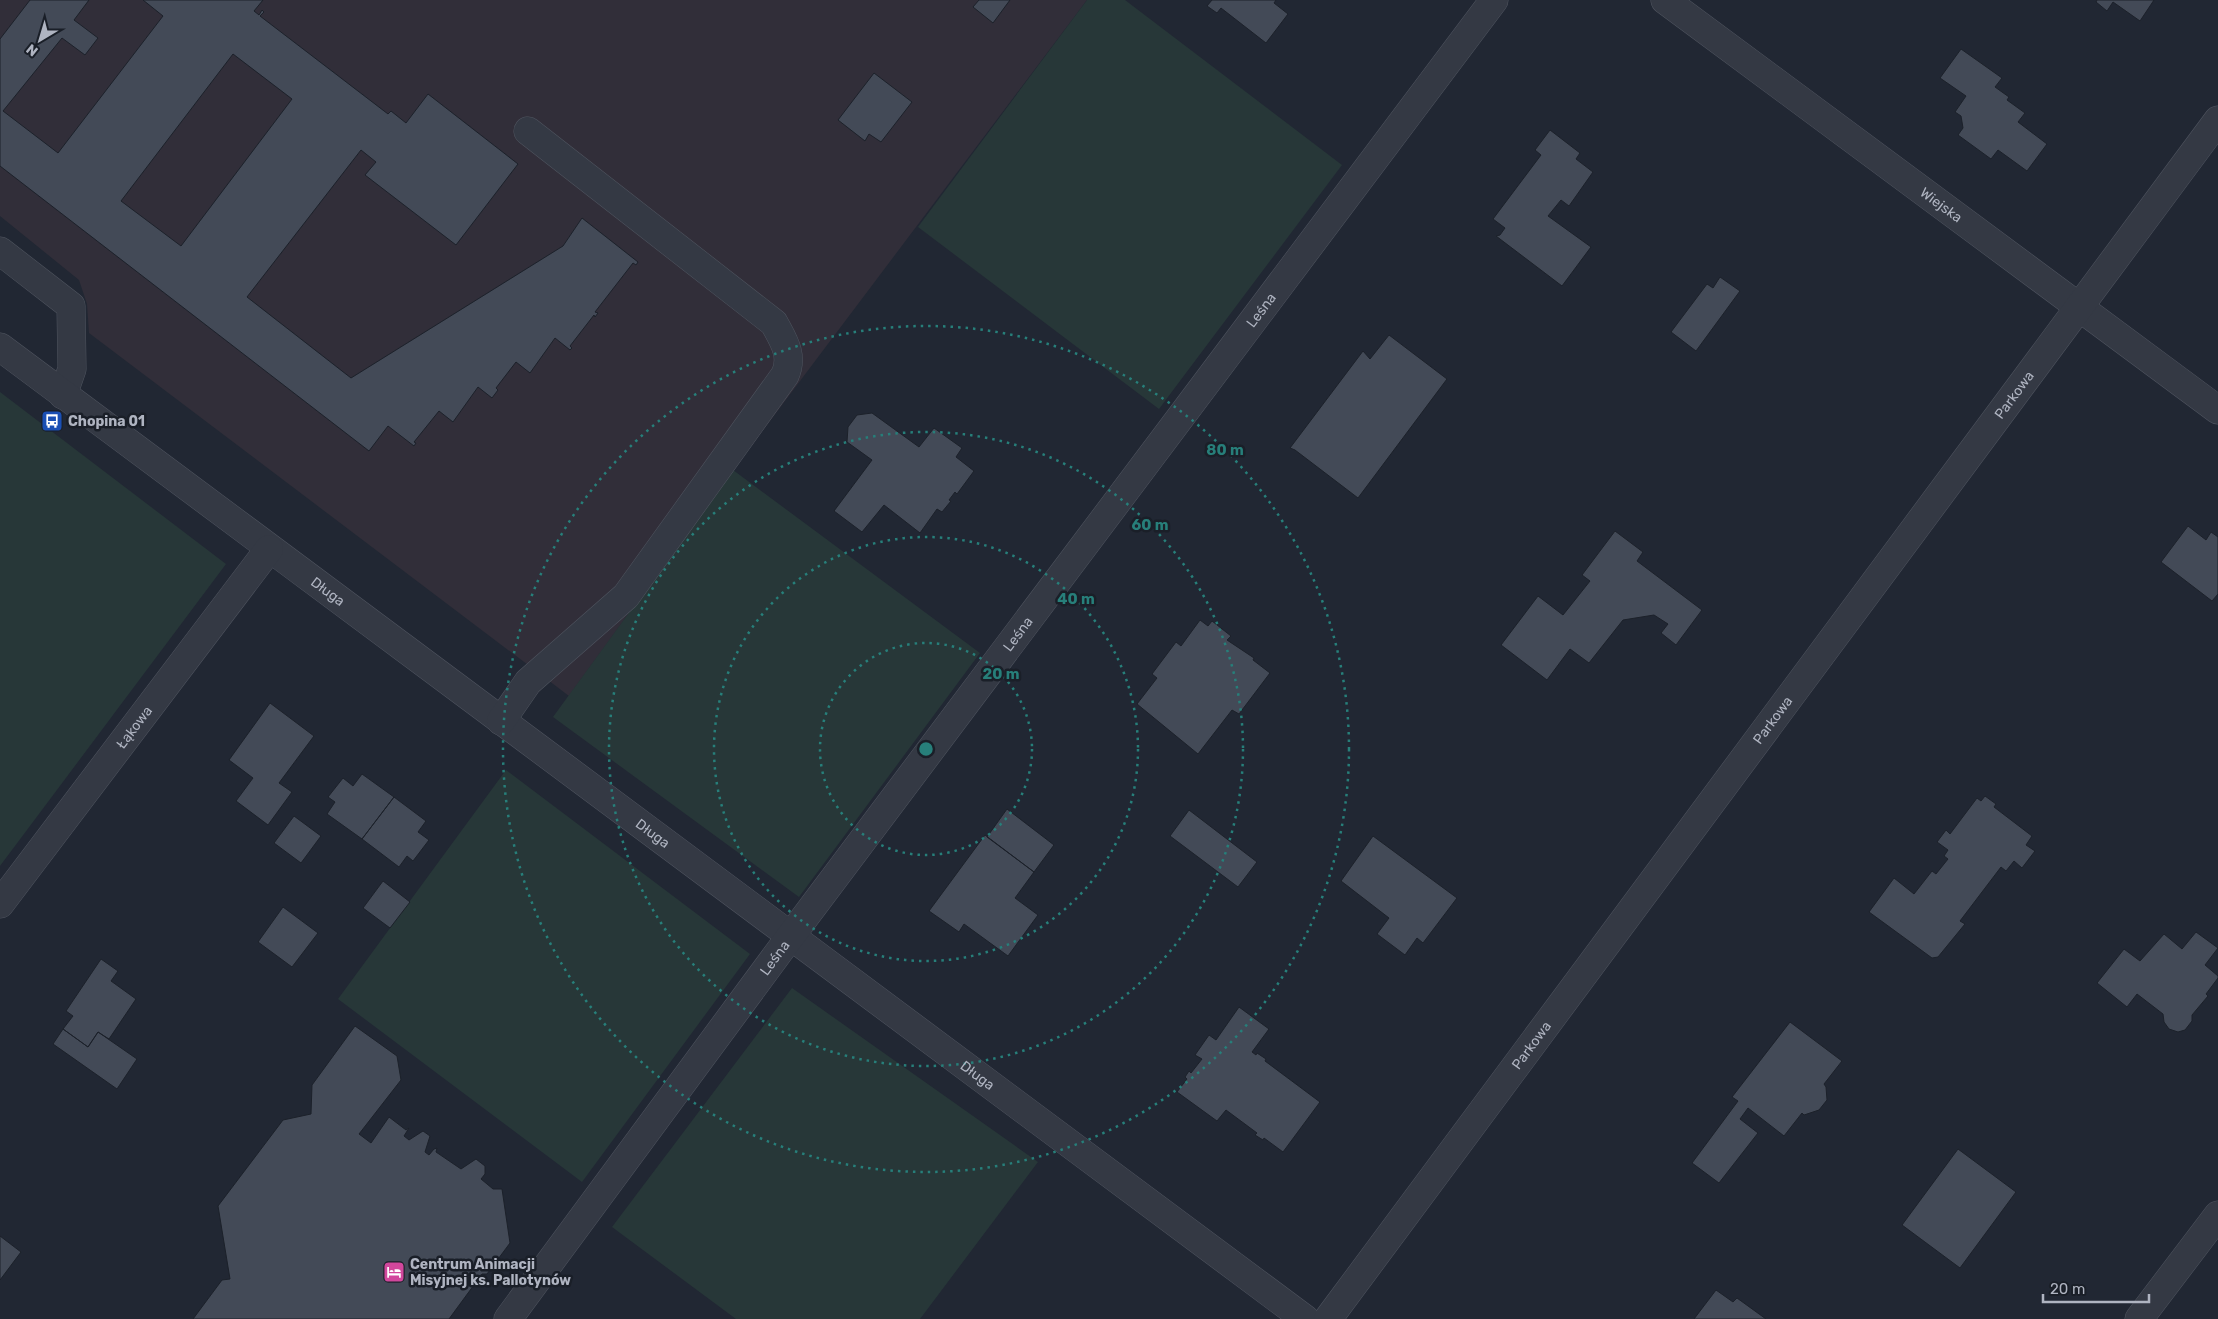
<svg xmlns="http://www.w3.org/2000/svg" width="2218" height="1319" viewBox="0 0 2218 1319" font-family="Rubik,sans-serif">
	<rect width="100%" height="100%" fill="#212733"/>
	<!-- medical -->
	<path fill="#312e39" d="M0 0H1087L733 470 569 696 89 333 87 304 79 280 0 216Z"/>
	<!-- green -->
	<path fill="#273738" d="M1087 0H1125L1342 165 1159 409 918 227Z
		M0 392 226 564 0 866Z
		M733 470 980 653 799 897 553 717Z
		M506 770 750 954 582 1182 338 999Z
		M792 988 1038 1162 920 1319H736L612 1227Z"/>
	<!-- building -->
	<path fill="#434a57" stroke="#1c212a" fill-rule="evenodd" d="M30 0H89L74 20 98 38 85 55 62 38 3 111 58 153 163 16 143 0H263L254 11 259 15 262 10 264 12 260 16 388 114 391 111 406 123 428 94 518 164 456 245 365 175 376 162 361 150 247 297 351 378 563 246 582 218 638 262 636 265 633 263 595 312 598 313 595 317 594 315 570 346 572 348 570 350 555 338 530 373 516 362 496 388 498 390 492 398 478 387 453 422 439 411 414 442 416 443 414 446 388 426 369 451 0 166V39ZM233 54 292 99 181 246 121 201Z
		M979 0H1010L993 23 973 7Z
		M1212 0H1276L1274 3 1288 14 1266 43 1221 8 1217 13 1207 6Z
		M2097 0H2154L2140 21 2113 2 2107 11 2096 2Z
		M1961 49 2002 78 1995 87 2009 97 2007 100 2025 113 2018 122 2047 144 2027 171 1998 150 1991 159 1958 135 1963 128 1961 116 1955 112 1966 96 1940 78Z
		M874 73 912 102 881 142 869 134 865 141 838 120Z
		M1550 130 1580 153 1576 159 1593 172 1569 206 1561 200 1548 216 1591 247 1562 286 1496 236 1500 235 1505 228 1493 219 1541 155 1535 150Z
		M1720 277 1740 291 1696 351 1671 332 1707 284 1713 288Z
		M1389 335 1447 379 1358 498 1295 450 1290 448 1363 351 1370 359Z
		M872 413 919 447 934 428 962 448 956 457 974 471 957 494 955 492 949 500 951 501 942 512 937 509 920 533 884 505 862 532 834 511 872 460 847 442 848 427 857 415Z
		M2188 526 2206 540 2211 532 2218 537V594L2212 601 2161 562Z
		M1615 531 1643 552 1637 561 1702 610 1676 645 1661 633 1668 624 1654 615 1623 620 1589 663 1570 649 1547 680 1501 645 1538 596 1563 615 1590 581 1582 575Z
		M1200 620 1208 626 1212 621 1231 636 1227 640 1254 658 1253 660 1270 673 1239 714 1232 710 1198 754 1137 704 1157 678 1152 674 1176 642 1181 646Z
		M270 703 314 736 279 783 292 792 268 825 236 801 253 778 229 760Z
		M362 774 394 797 362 839 327 814 335 802 328 797 343 778 353 786Z
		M1985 796 1996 804 1994 807 2032 836 2026 845 2035 851 2022 868 2014 861 2006 871 2001 867 1960 921 1965 924 1938 957 1932 958 1869 912 1894 878 1914 894 1932 871 1936 874 1948 859 1944 856 1948 850 1937 842 1946 830 1950 834 1977 798 1981 801Z
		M394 797 426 821 418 832 429 840 413 861 407 856 399 867 362 839Z
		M1007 809 1054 845 1034 872 987 837Z
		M1189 810 1257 862 1238 887 1170 836Z
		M294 816 321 836 301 863 274 843Z
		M985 835 1034 872 1015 898 1038 915 1008 956 964 924 959 932 929 911Z
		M1373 836 1457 898 1423 943 1417 938 1405 955 1377 934 1389 918 1341 881Z
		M383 881 410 902 390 928 363 908Z
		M283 907 318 933 292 967 258 942Z
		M2196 932 2218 948 2205 965 2218 976V978L2206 994 2208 996 2192 1015V1021L2185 1030 2178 1032 2169 1029 2164 1022 2163 1014 2137 994 2127 1007 2097 983 2124 949 2140 961 2164 934 2182 949Z
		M101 959 118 971 111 981 136 999 109 1039 98 1032 88 1047 63 1029 73 1016 66 1011Z
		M1239 1007 1269 1029 1252 1052 1256 1055 1257 1053 1266 1059 1265 1061 1320 1102 1283 1152 1264 1138 1263 1140 1255 1135 1257 1133 1226 1110 1217 1121 1177 1092 1187 1079 1185 1077 1189 1071 1191 1073 1202 1059 1195 1055 1209 1035 1216 1040Z
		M1790 1022 1842 1061 1824 1084 1826 1087 1827 1100 1819 1110 1804 1115 1802 1113 1784 1136 1748 1108 1740 1119 1758 1133 1719 1183 1692 1163 1738 1101 1732 1097Z
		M355 1026 397 1056 401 1080 359 1134 371 1143 389 1117 406 1130 409 1128 404 1136 409 1140 423 1131 430 1136 425 1152 429 1155 434 1149 437 1148 436 1152 461 1169 476 1159 485 1166V1174L481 1179 493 1189H502L510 1243 487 1274H482L449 1319H193L222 1280 230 1279 218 1206 283 1120 311 1114 312 1085Z
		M63 1029 88 1047 98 1032 137 1059 117 1089 53 1044Z
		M1958 1149 2016 1192 1960 1268 1902 1225Z
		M0 1236 21 1252 0 1280Z
		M1716 1290 1733 1302 1737 1298 1766 1319H1694Z"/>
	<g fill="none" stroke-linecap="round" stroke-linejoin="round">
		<!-- minor casing -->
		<g stroke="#4f545f" stroke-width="29">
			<g id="minor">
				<path id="s1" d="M1665 0 2218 410"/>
				<path d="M0 251 71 306 72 369 63 395"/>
				<path id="s2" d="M0 347 1305 1319"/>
				<path d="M501 721 528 682 626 596 785 375C794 355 783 340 774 323L528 131"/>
				<path id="s3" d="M0 904 269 549"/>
				<path id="s4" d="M508 1319 790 937 1494 0"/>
				<path id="s5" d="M1328 1319 2218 120"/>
				<path d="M2139 1319 2218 1215"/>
			</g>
		</g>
		<!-- minor -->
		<use href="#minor" stroke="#343944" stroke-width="28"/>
	</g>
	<!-- distance rings -->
	<g fill="none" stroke="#277f7a" stroke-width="2.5" stroke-dasharray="2.5 5">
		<circle cx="926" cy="749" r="106"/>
		<circle cx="926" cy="749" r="212"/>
		<circle cx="926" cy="749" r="317"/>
		<circle cx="926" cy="749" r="423"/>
	</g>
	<!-- icons -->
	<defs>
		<g id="bus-square" transform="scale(1.125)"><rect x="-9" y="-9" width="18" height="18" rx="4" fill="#1a4fb4" stroke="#1a1f28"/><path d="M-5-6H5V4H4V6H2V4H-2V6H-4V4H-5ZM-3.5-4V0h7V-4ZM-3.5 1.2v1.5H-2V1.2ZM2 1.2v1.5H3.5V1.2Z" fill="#fff"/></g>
		<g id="hotel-square" transform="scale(1.125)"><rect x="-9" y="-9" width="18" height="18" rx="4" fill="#d1479c" stroke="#1a1f28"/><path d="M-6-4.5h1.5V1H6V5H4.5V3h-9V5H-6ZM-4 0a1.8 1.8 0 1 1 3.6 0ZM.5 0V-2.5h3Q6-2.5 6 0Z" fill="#fff"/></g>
	</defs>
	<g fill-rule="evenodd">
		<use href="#bus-square" x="52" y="421"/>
		<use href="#hotel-square" x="394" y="1272"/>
	</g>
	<g text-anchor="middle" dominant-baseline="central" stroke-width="5" stroke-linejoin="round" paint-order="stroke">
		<!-- street labels -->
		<g font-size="14" fill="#afb4c1" stroke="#1a1f28">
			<text stroke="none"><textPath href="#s1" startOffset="344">Wiejska</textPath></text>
			<text stroke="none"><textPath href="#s4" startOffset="1259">Leśna</textPath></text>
			<text stroke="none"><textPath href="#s5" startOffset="1151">Parkowa</textPath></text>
			<text stroke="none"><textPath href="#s2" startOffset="409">Długa</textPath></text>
			<text stroke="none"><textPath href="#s4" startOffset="854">Leśna</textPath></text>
			<text stroke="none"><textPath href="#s5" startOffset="746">Parkowa</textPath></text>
			<text stroke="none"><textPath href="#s3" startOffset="222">Łąkowa</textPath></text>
			<text stroke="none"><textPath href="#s2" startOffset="814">Długa</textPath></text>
			<text stroke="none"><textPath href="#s4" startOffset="449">Leśna</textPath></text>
			<text stroke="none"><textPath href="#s5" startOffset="341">Parkowa</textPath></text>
			<text stroke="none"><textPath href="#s2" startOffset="1219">Długa</textPath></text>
		</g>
		<!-- poi labels -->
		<g font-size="14" font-weight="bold" fill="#afb4c1" stroke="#1a1f28" text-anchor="start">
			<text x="68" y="421">Chopina 01</text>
			<text x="410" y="1264">Centrum Animacji<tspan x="410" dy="16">Misyjnej ks. Pallotynów</tspan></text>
		</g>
	</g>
	<circle cx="926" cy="749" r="8" fill="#277f7a" stroke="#1a1f28" stroke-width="2.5"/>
	<g font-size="15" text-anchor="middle" font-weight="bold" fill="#277f7a" stroke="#1a1f28" stroke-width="5" stroke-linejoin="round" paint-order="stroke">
		<text x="1225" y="455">80 m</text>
		<text x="1150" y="530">60 m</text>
		<text x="1076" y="604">40 m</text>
		<text x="1001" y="679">20 m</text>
	</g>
	<!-- north arrow -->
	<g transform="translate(40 40) rotate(218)" stroke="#1a1f28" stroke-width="4" paint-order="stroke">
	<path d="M0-4L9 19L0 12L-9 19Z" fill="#afb4c1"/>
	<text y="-8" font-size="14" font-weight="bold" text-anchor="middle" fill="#afb4c1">N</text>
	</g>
	<!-- scale -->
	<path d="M2043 1294v8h106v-8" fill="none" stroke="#afb4c1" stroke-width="2.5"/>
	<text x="2050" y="1294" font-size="15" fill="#afb4c1" stroke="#1a1f28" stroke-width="4" paint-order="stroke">20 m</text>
</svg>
